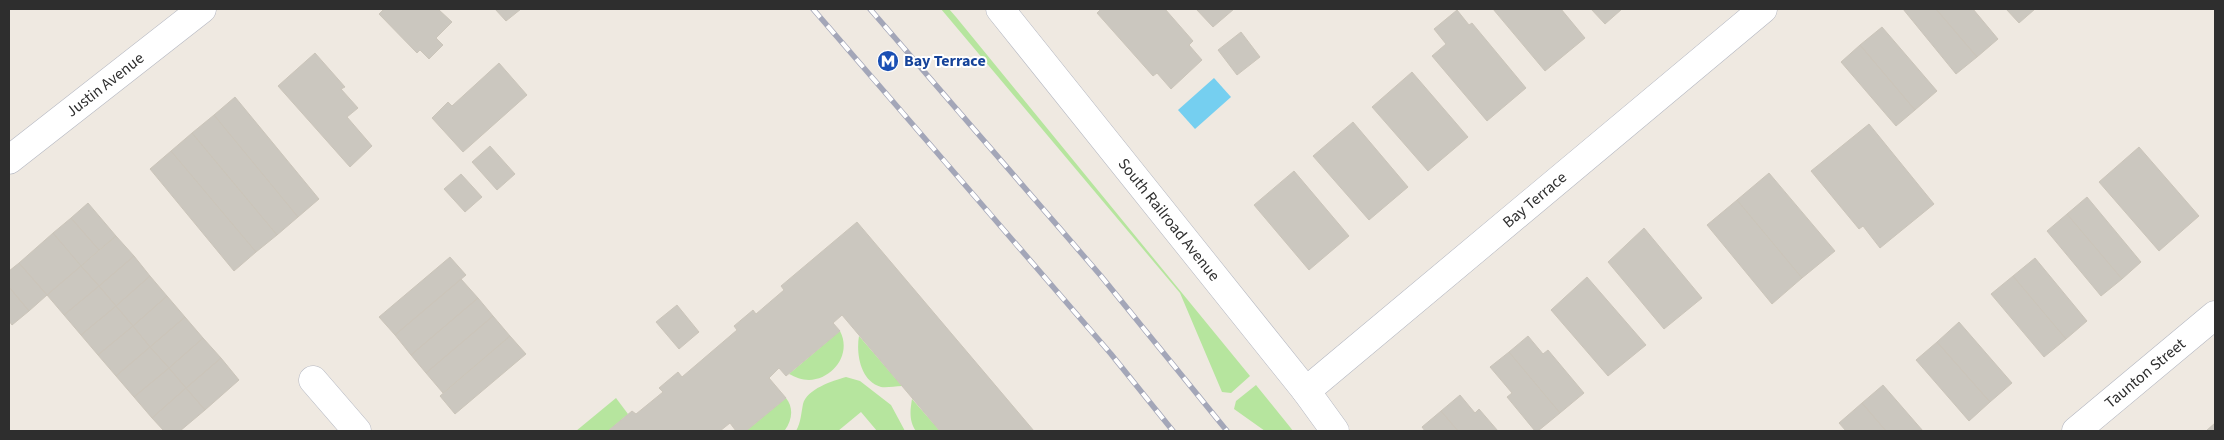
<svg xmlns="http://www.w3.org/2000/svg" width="2224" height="440" viewBox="0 0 2224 440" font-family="'Source Sans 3',sans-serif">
	<rect width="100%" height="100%" fill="#efe9e1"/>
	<!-- green -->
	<path fill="#b6e59e" d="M941 9H949L956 17 1250 376 1231 393 1222 392 1180 293Z
		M840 331C852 354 833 379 809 380 802 380 795 377 789 374Z
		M859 336 902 386C895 386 887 388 881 387 860 381 856 353 859 336Z
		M846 377 860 381 891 405 905 431H877L861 412 838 431H796C801 422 801 414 803 404 807 389 832 381 846 377Z
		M1256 385 1290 427 1293 431H1265L1234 409 1236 401Z
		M616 398 628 414 608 431H576Z
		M786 398C794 408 792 420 785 430L746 431Z
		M912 399 940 431H916C909 421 910 411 912 399Z"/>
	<!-- water -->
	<path fill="#75cff0" d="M1214 78 1231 97 1195 129 1178 110Z"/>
	<!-- building -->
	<path fill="#cbc7bf" stroke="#cbc5ba" d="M384 9H438L452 22 436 38 443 45 429 59 420 50 417 53 379 14Z
		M495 9H521L506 21Z
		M1101 9H1165L1193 41 1189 45 1202 60 1171 89 1157 73 1153 76 1097 13Z
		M1196 9H1234L1213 27Z
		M1493 9H1561L1585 38 1545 71Z
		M1591 9H1622L1605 24Z
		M1903 9H1936L1977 57 1956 74Z
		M1936 9H1973L1998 39 1977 57Z
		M2006 9H2035L2019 23Z
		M1457 10 1469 25 1472 23 1526 88 1487 121 1432 56 1446 44 1434 29Z
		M1882 27 1937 91 1915 110 1860 45Z
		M1241 32 1260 57 1237 75 1218 50Z
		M1860 45 1915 110 1896 126 1841 62Z
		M315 53 345 87 341 89 358 108 347 117 372 146 350 167 278 86Z
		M499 63 527 95 463 152 432 118 448 102 452 106Z
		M1412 72 1468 137 1428 171 1372 107Z
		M235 97 319 199 298 217 214 115Z
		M214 115 298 217 277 235 192 133Z
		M1353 122 1408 187 1369 220 1313 156Z
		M1869 124 1934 204 1880 248 1863 226 1859 229 1811 171Z
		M192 133 277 235 256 252 171 151Z
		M490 146 515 174 497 190 472 162Z
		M2139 147 2199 216 2159 251 2099 182Z
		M171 151 256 252 234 271 150 169Z
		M1294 171 1349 236 1309 270 1254 205Z
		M1769 173 1835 251 1802 278 1737 200Z
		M461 174 482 197 465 212 444 189Z
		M2087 197 2141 262 2122 279 2067 214Z
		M1737 200 1802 278 1772 304 1707 225Z
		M88 203 116 236 99 250 71 218Z
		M2067 214 2122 279 2101 296 2047 231Z
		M71 218 99 250 81 266 53 233Z
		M857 222 1034 431H940L842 315 833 323 840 331 786 376 779 368 769 378 786 398 746 431H736L730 423 720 431H608L632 411 636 414 663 392 659 388 678 372 682 377 737 330 734 326 753 310 756 314 784 290 781 286Z
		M1644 228 1702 298 1664 329 1608 262Z
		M53 233 81 266 47 295 19 263Z
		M116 236 134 256 99 286 81 266Z
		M134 256 150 276 116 306 99 286Z
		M450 257 466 275 395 335 379 317Z
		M2035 258 2087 321 2066 339 2013 276Z
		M19 263 47 295 29 311 9 287V271Z
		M81 266 99 286 64 315 47 295Z
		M150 276 167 296 133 326 116 306Z
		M2013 276 2066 339 2044 357 1991 294Z
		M1587 277 1646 345 1608 376 1551 310Z
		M461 279 478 298 411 355 395 335Z
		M99 286 116 306 81 335 64 315Z
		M9 287 29 311 12 325 9 321Z
		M167 296 185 317 150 347 133 326Z
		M478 298 493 316 426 373 411 355Z
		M677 305 699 332 679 349 656 322Z
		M116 306 133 326 98 355 81 335Z
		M493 316 510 336 443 393 426 373Z
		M185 317 203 338 169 368 150 347Z
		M1959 322 2012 383 1990 402 1937 342Z
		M133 326 150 347 116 376 98 355Z
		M510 336 526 354 455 414 440 396Z
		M1528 336 1543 354 1548 350 1584 393 1560 413 1509 352Z
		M203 338 221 358 186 388 169 368Z
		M1937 342 1990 402 1969 421 1916 360Z
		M150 347 169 368 134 397 116 376Z
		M1509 352 1560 413 1538 431H1535L1507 397 1512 393 1490 367Z
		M221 358 239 380 205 410 186 388Z
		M169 368 186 388 152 418 134 397Z
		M1883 385 1923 431H1886L1862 403Z
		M186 388 205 410 180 431H164L152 418Z
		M1460 395 1475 413 1479 409 1498 431H1458L1441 411Z
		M1862 403 1886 431H1846L1839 423Z
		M1441 411 1458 431H1425L1422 427Z
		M2215 423V431H2206Z"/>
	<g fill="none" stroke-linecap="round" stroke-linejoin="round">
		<!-- minor casing -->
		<g stroke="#b4b7c1" stroke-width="29">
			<g id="minor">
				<path id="s1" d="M1000 9 1306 391 1335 431"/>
				<path d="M313 380 357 431"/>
				<path id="s2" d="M1306 391 1763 9"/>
				<path id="s3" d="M2076 431 2215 315"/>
			</g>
		</g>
		<!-- tertiary casing -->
		<g stroke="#b4b7c1" stroke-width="29">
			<g id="tertiary">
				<path id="s4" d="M9 160 202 9"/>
			</g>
		</g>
		<!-- minor -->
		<use href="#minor" stroke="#fff" stroke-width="28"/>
		<!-- tertiary -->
		<use href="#tertiary" stroke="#fff" stroke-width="28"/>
		<!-- rail casing -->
		<g stroke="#a3a6b8" stroke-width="5.5">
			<path id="rail" d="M813 9 1111 354 1173 431
				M870 9 1101 276 1227 431"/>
		</g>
		<!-- rail -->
		<use href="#rail" stroke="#fff" stroke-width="4" stroke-dasharray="11" stroke-linecap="butt"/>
	</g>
	<!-- icons -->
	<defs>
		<g id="metro-disc" transform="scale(1.125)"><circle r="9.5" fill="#1a4fb4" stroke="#fff"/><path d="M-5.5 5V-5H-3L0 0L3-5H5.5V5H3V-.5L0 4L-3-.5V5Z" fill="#fff"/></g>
	</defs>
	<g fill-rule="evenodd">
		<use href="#metro-disc" x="888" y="61"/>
	</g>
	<g text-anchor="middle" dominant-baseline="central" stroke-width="4" stroke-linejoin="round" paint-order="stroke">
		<!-- transit labels -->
		<g font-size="16" font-weight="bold" fill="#164399" stroke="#fff" text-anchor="start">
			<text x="904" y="61">Bay Terrace</text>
		</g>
		<!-- street labels -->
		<g font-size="16" fill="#2e2e2e" stroke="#fff">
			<text stroke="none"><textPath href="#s4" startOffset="122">Justin Avenue</textPath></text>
			<text stroke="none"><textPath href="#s2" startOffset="298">Bay Terrace</textPath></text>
			<text stroke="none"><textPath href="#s1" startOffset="270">South Railroad Avenue</textPath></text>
			<text stroke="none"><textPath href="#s3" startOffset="90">Taunton Street</textPath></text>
		</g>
	</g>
	<!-- border -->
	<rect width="2224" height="440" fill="none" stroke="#2e2e2e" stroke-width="20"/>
</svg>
